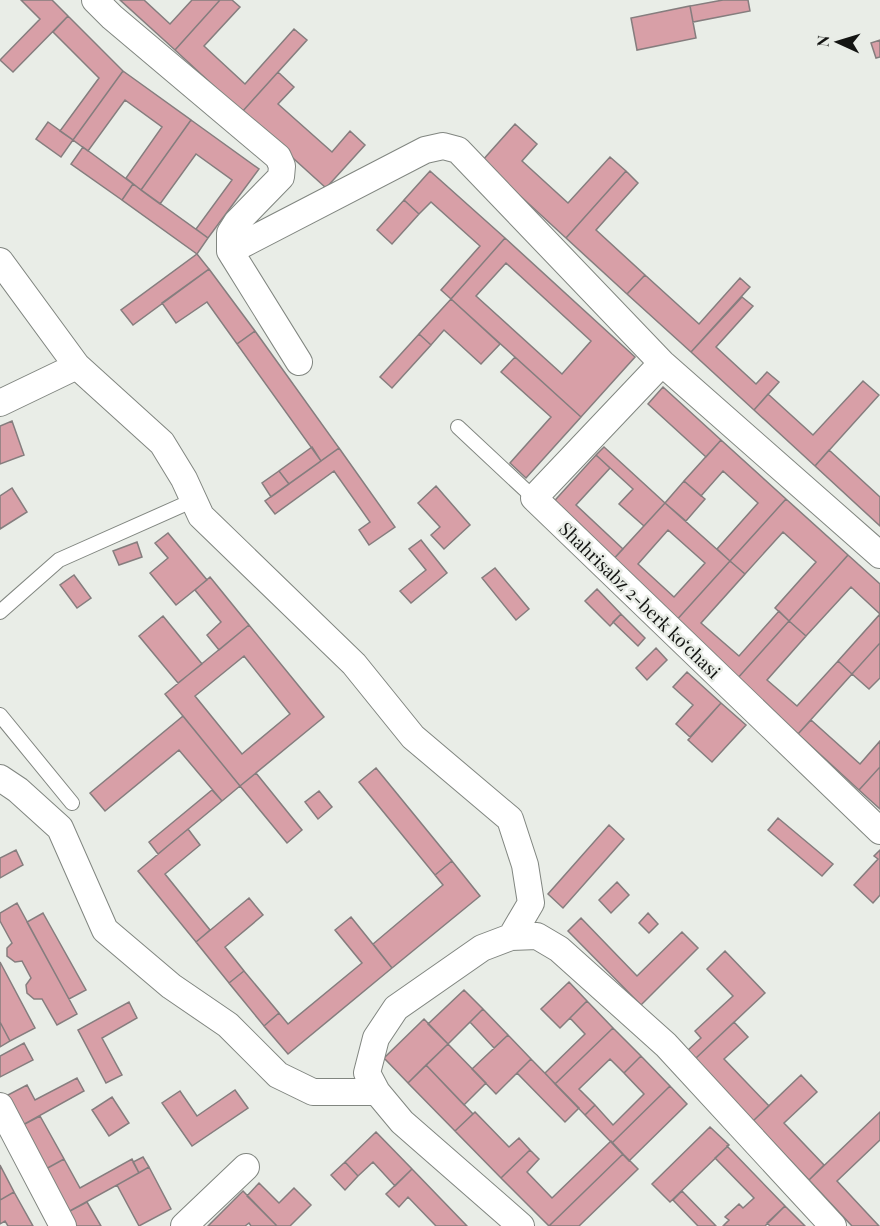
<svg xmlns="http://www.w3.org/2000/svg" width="880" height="1226" viewBox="0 0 880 1226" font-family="'Playfair Display',serif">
	<rect width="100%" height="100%" fill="#e9ede7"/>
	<!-- building -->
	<path fill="#d89fa7" stroke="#857d7e" stroke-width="1.5" fill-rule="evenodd" d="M21 0H52L68 16 13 72 0 60 40 19Z
		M120 0H144L170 24 192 0H220L175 50Z
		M220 0H232L240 7 204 46 245 84 294 29 307 40 242 112 175 50Z
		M723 0H748L750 11 693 22 690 6Z
		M690 6 696 38 637 50 631 18Z
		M68 16 123 71 73 140 60 131 99 78 53 32Z
		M880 40V57L876 58 871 43Z
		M123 71 191 120 141 190 126 178 162 127 125 100 88 151 73 140Z
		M278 72 294 87 278 104 332 152 350 131 365 145 326 188 242 112Z
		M191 120 259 169 208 238 196 229 232 180 196 154 160 204 141 190Z
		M48 122 73 140 61 157 36 139Z
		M515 124 537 144 522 161 568 203 610 157 626 171 566 238 482 161Z
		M83 147 133 184 122 200 71 164Z
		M430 171 505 238 451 299 441 290 480 246 431 202 419 214 404 200Z
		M626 171 638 183 596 230 645 275 627 294 566 238Z
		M133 184 208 238 197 254 122 200Z
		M404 200 419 214 392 244 377 230Z
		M505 238 635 357 581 417 451 299ZM506 263 591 341 562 374 476 296Z
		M197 254 209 269 133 325 121 310Z
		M209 269 255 331 237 344 207 302 176 323 162 303Z
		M645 275 699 324 740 278 750 287 691 352 627 294Z
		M742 297 753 306 716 347 756 384 767 372 779 382 754 410 691 352Z
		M451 299 500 344 481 364 444 330 431 345 419 334Z
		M255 331 339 448 321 461 237 344Z
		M419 334 431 345 392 388 380 377Z
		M515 357 581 417 526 478 510 463 551 417 501 372Z
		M863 381 879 395 815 466 754 410 768 394 813 435Z
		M663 387 721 440 706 457 648 404Z
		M12 421 24 455 0 464V426Z
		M721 440 786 499 730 561 717 549 758 503 723 471 701 496 684 481Z
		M312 447 321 461 289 484 279 471Z
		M604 447 665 503 644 526 619 504 633 489 596 455Z
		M339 448 395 527 369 545 359 530 370 522 334 471 275 514 265 501Z
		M829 450 880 497V526L815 466Z
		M596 455 610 468 576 505 623 549 609 564 548 508Z
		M279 471 289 484 271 497 262 483Z
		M684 481 705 499 686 521 665 503Z
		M436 486 470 525 444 549 431 535 440 527 418 503Z
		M12 488 27 512 0 529V496Z
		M786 499 848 555 789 621 775 608 816 562 783 532 745 574 730 561Z
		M665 503 730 561 674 623 609 564ZM668 530 705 563 674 597 638 564Z
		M168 533 207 580 176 605 150 573 168 558 155 543Z
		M421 540 447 573 411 603 400 591 426 570 409 549Z
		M137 542 142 557 119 565 113 551Z
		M848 555 880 584V643L852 674 838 661 880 614 851 587 806 636 789 621Z
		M730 561 745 574 701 623 739 656 779 611 789 621 737 679 674 623Z
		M495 568 529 609 516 620 482 578Z
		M74 575 91 598 77 608 60 585Z
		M210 577 249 625 219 650 207 635 221 622 195 590Z
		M597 589 621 614 610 626 585 601Z
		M621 614 645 638 638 646 613 622Z
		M163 616 202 664 178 683 139 636Z
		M789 621 806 636 767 680 797 706 838 661 852 674 798 734 737 679Z
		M249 625 324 717 240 786 165 694ZM244 656 290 714 242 754 195 696Z
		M880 643V678L869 689 852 674Z
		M656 648 667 660 647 680 636 668Z
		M687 672 721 703 690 737 676 724 693 705 673 687Z
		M721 703 746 725 712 762 688 740Z
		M183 716 240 786 222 801 179 750 105 811 90 793Z
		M811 720 860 764 880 741V767L859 790 798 734Z
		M880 767V809L859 790Z
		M376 768 452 861 435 875 359 782Z
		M256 773 302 830 287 843 240 786Z
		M212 790 222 801 158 854 149 842Z
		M319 791 332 807 318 819 305 802Z
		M778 818 833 864 822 876 768 830Z
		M609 825 624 839 563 908 548 894Z
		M188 829 200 845 165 874 210 930 196 942 138 871Z
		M16 850 23 865 0 878V858Z
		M880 850V895L873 903 854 885 878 859 874 856Z
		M452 861 480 896 392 968 373 944 443 885 435 875Z
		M617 882 629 895 611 913 599 900Z
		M249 898 263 915 225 947 244 971 229 983 196 942Z
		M17 903 77 1014 57 1025 42 999H34L27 993 26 985 31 978 22 961 15 962 7 956V948L12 943 0 921V913Z
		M43 913 86 990 69 999 27 922Z
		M648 913 658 924 649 933 639 923Z
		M351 917 392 968 288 1054 264 1026 279 1013 288 1024 362 963 335 930Z
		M581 918 637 976 682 932 698 948 641 1005 568 931Z
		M725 951 765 993 695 1059 687 1051 701 1038 695 1031 733 996 707 969Z
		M0 962 35 1028 10 1041 0 1022Z
		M244 971 279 1013 264 1026 229 983Z
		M569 982 587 1001 560 1028 541 1009Z
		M464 990 483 1009 448 1044 428 1024Z
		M587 1001 613 1028 555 1084 545 1073 585 1034 570 1018Z
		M129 1002 137 1018 102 1038 122 1075 106 1083 78 1030Z
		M483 1009 508 1035 494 1048 470 1022Z
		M424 1019 448 1044 408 1083 384 1058Z
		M0 1022 10 1041 0 1047Z
		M734 1022 748 1037 724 1059 769 1106 753 1121 695 1059Z
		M613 1028 641 1056 624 1073 610 1059 579 1089 595 1105 585 1115 555 1084Z
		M508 1035 531 1059 496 1094 472 1069Z
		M24 1043 33 1060 0 1077V1056Z
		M448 1044 486 1083 464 1105 426 1065Z
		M641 1056 670 1086 612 1143 585 1115 595 1105 613 1125 644 1094 624 1073Z
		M531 1059 579 1108 565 1122 517 1073Z
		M426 1065 473 1114 455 1131 408 1083Z
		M801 1075 817 1092 784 1123 824 1165 809 1180 753 1121Z
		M77 1078 84 1091 21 1126 4 1097 27 1085 35 1100Z
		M670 1086 687 1104 629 1161 612 1143Z
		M235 1090 248 1108 192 1146 162 1103 180 1091 197 1116Z
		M112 1097 129 1123 109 1136 92 1110Z
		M475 1112 509 1147 519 1138 530 1150 501 1178 455 1131Z
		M880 1112V1140L837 1181 879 1226H852L809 1180Z
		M40 1116 64 1159 44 1170 21 1126Z
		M710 1127 729 1145 670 1202 652 1184Z
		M376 1132 412 1169 395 1186 373 1162 358 1176 345 1162Z
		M611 1141 623 1154 549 1226 501 1178 530 1150 539 1159 527 1172 552 1198Z
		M729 1145 727 1146 785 1206 765 1226H723L729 1220 725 1217 739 1204 743 1208 754 1198 715 1158Z
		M623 1154 638 1169 579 1226H549Z
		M143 1157 149 1167 139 1173 133 1162Z
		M64 1159 80 1188 132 1159 139 1173 68 1212 44 1170Z
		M345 1162 358 1176 345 1190 331 1175Z
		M0 1165 14 1192 0 1200Z
		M149 1167 171 1209 139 1226 117 1185Z
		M412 1169 467 1226H436L408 1197 399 1207 386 1194Z
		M259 1183 279 1203 294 1188 311 1205 290 1226H277L247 1196Z
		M243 1191 277 1226H251L249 1223 245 1226H208Z
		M682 1191 716 1226H698L673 1200Z
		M14 1192 33 1226H8L5 1221 0 1224V1200Z
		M87 1202 101 1226H76L68 1212Z
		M785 1206 805 1226H770L767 1223Z"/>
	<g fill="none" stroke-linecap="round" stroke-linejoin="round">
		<!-- service casing -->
		<g stroke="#818680" stroke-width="16">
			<path id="service" d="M458 427 534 498
				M0 612 59 560 194 500
				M0 715 72 803"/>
		</g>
		<!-- minor casing -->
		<g stroke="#818680" stroke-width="28">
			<path id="minor" d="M95 0 112 17 278 157 282 166 281 177 237 222 230 233V251L299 362
				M230 251 425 150 443 146 458 150 662 363 880 555
				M0 261 77 366 0 403
				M662 363 534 498 880 831
				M77 366 162 443 184 479 201 516 354 664 413 737 510 819 525 865 531 903 511 937
				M0 778 18 790 60 828 105 930 171 986 228 1025 278 1075 313 1092H377
				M0 1106 63 1226
				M184 1226 246 1167
				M521 1226 402 1122 377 1092 367 1073 376 1038 396 1008 482 948 511 937 537 936 559 949 666 1045 833 1226"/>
		</g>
		<!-- service -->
		<use href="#service" stroke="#fff" stroke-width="14"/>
		<!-- minor -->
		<use href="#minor" stroke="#fff" stroke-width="26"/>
	</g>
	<g text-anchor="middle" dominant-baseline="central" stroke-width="5" stroke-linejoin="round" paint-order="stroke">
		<!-- street labels -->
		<g font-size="18" fill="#141513" stroke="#e9ede7">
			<text transform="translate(640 600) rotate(44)">Shahrisabz 2-berk koʻchasi</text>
		</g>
	</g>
	<!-- north arrow -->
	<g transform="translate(838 42) rotate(274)" stroke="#e9ede7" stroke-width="4.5" paint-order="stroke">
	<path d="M0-4.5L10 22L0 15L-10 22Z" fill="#141513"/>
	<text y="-9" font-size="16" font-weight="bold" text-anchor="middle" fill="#141513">N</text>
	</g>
</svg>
